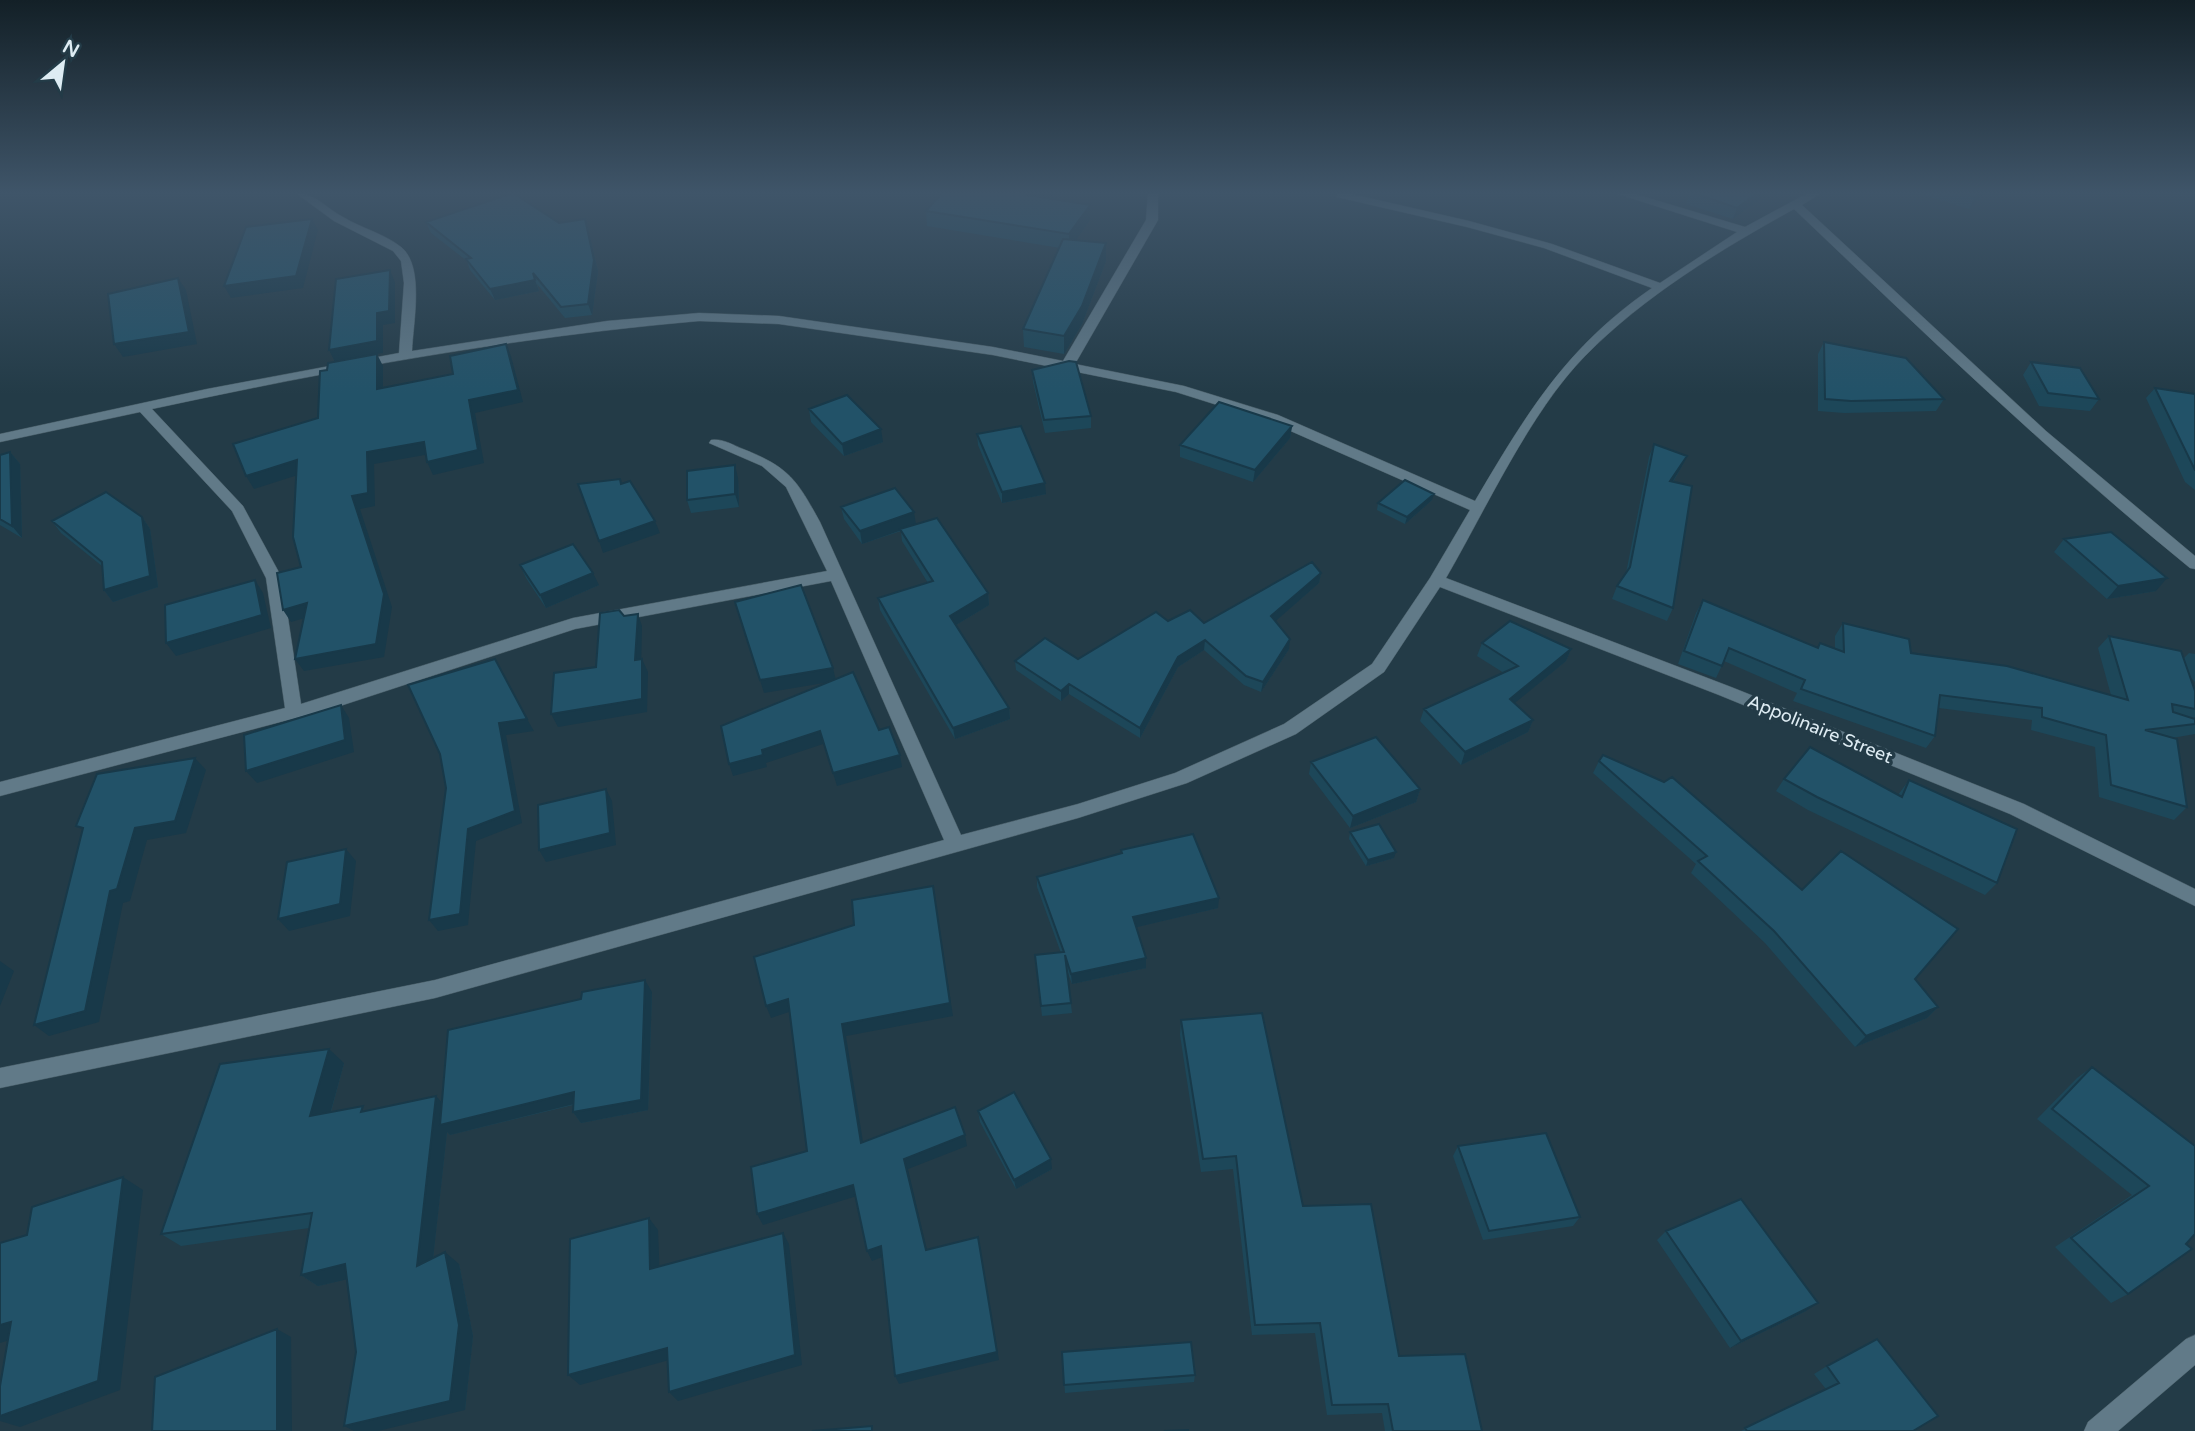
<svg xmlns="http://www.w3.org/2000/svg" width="2195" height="1431" viewBox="0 0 2195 1431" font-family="'Varela Round',sans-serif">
	<rect width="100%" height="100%" fill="#233b47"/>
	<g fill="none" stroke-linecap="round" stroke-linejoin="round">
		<!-- minor casing -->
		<g stroke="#455a64" stroke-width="1">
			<path id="minor" d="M296 193C315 193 326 208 343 217 361 228 385 234 401 247 425 266 413 323 412 351L607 321 699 313 779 316 993 347 1063 361 1146 220 1148 193H1158V220L1075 364 1184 386 1278 415 1475 501C1527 413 1566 347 1652 288L1544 248 1467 227 1337 197V193H1347L1469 221 1552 244 1660 283 1737 232 1615 193H1632L1745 227 1808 193H1821L1802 205 2046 431 2195 556V569L2190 568C2051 455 1923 332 1794 209 1720 250 1644 296 1585 356 1530 412 1486 509 1446 578L1731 687 2024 804 2195 889V906L2010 814 1719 695 1440 587 1384 672 1296 734 1187 783 1078 818 435 998 0 1088V1068L435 980 944 840 831 581 575 629 337 707 0 796V782L285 708 266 578 232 511 140 412 0 442V434L207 389 399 353 404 283 401 261 393 251 334 221ZM699 321 779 324 993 355 1176 392 1268 421 1470 510 1430 578 1372 664 1284 724 1175 773 1078 804 961 835 820 522C797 480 789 467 743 449 733 445 722 438 711 440L709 443 762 466 786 487 827 571 573 618 301 704 282 578 243 506 152 409C332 370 515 337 699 321Z
				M2195 1335V1365L2118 1431H2084L2088 1422 2186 1339Z"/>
		</g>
		<!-- minor -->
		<use href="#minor" fill="#617a88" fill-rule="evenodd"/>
	</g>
	<!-- wall -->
	<path fill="#1d4759" d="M1055 193 1047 198 1090 220 1075 241 1106 243V261L1082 324 1064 354 1024 347 1023 329 1060 248 927 226 926 211Z
		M1690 193H1768L1733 219 1686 204Z
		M1917 193H1985L1969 209Z
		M426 222 559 223 588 229 598 271 592 315 565 318 537 284 539 291 495 300 470 270 467 261 431 233Z
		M1824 342 1944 399 1936 411 1844 413 1818 411V354Z
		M2031 362 2099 399 2090 411 2039 406 2023 375Z
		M1032 370 1091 416V428L1045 433 1033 382Z
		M2155 388 2195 394V490L2185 482 2146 398Z
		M809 409 883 442 844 456 811 422Z
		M1292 426 1290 438 1253 482 1180 457V445Z
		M977 434 1046 494 1002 503 978 445Z
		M1654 444 1687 456 1681 468 1673 482V608L1667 621 1612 599 1617 586 1626 573 1649 457Z
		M10 452 20 464 22 538 0 525V455Z
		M738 478 739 507 691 513 687 500Z
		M1432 500 1405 524 1377 510 1378 503Z
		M841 507 916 524 988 593 989 605 956 625 1009 708 1010 719 955 739 880 610 878 598 928 583 902 541 901 531 862 544 844 519Z
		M142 517 150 529 158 587 113 602 104 590 102 566 61 533 52 521Z
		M2064 539 2156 591 2107 599 2054 552Z
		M520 565 599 585 546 608 526 578Z
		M1321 573 1319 583 1275 621 1289 649 1261 692 1244 685 1204 650 1178 667 1140 738 1069 694 1061 701 1016 670 1015 661 1078 659 1168 621 1204 623Z
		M1703 600 1817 648 1820 643 1835 649V636L1843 623 1911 653 2111 695 2098 648 2109 636 2184 658 2189 653 2195 654V682L2190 677 2195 691V717L2194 718 2195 719V734L2172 738 2187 807 2174 820 2099 797 2095 747 2031 730 2032 720 1939 708 1935 736 1926 748 1793 701 1797 693 1724 661 1716 678 1678 664 1696 613Z
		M1482 643 1571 649 1566 661 1514 703 1533 720 1528 732 1461 765 1420 721 1424 709 1504 673 1477 656Z
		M1599 761 1915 979 1938 1007 1927 1018 1855 1047 1765 943 1691 873 1696 864 1593 773Z
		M1311 762 1420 789 1416 802 1350 828 1309 774Z
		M1784 779 1898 795 1909 780 1997 883 1985 895 1808 810 1776 791Z
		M1350 832 1394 858 1366 866 1349 839Z
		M1121 850 1218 908 1136 927 1146 968 1072 984 1067 970 1072 1013 1042 1016 1035 955 1061 953 1037 887V877L1121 853Z
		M652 992 648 1110 581 1123 573 1112V1105L450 1135 447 1132 433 1258 459 1264 473 1336 465 1410 356 1352 347 1279 318 1286 301 1275 309 1228 181 1246 161 1234 344 1063 331 1112 368 1111 442 1102Z
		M1181 1020 1303 1206 1399 1356 1482 1431H1385L1382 1413 1327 1415 1315 1333 1252 1335 1233 1169 1201 1172 1180 1035Z
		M2092 1067 2195 1146 2128 1294 2111 1303 2055 1247 2132 1195 2037 1119 2077 1078Z
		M978 1111 1052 1169 1016 1189 980 1122Z
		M1458 1146 1580 1217 1573 1226 1483 1240 1453 1156Z
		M1666 1231 1806 1311 1730 1348 1657 1240Z
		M1062 1352 1195 1375 1194 1382 1065 1393Z
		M1827 1366 1913 1431H1741L1826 1389 1814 1374Z"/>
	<!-- shaded-wall -->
	<path fill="#183949" d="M1030 193H1055L1028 210 1027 195Z
		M1757 193H1768L1733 219 1737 208Z
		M1979 193H1985L1969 209 1975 197Z
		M1090 205V220L1069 250V234Z
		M312 219 318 230 303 288 231 298 224 286Z
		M585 219 598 271 592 315 588 304Z
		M1106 243V261L1082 324 1064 354V336Z
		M390 270 395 282V323L383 325V353L377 354 383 366V402L335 362 329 350 377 313Z
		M178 278 186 290 197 344 123 357 114 344Z
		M535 280 539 291 495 300 490 289Z
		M506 344 511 356 523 402 475 413 484 463 433 475 427 462 469 400Z
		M1292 426 1290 438 1253 482 1255 470Z
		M881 429 883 442 844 456 842 444Z
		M424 442 430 454 374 464 375 506 360 509 392 607 384 657 304 671 295 659 352 496 367 452Z
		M10 452 20 464 22 538 12 526Z
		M1687 456 1681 468 1665 494 1670 481Z
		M297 460 304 473 254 489 246 476Z
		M735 465 738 478 739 507 735 494Z
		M1045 483 1046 494 1002 503V492Z
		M1434 494 1432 500 1405 524 1407 517Z
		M914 512 916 525 862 544 860 531Z
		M142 517 150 529 158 587 113 602 104 590Z
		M655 521 660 533 603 553 599 541Z
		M593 573 599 585 546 608 540 595Z
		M1321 573 1319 583 1270 626 1271 616Z
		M2167 578 2156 591 2107 599 2118 586Z
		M255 580 263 593 271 628 176 656 166 643Z
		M988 593 989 605 951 628 950 616Z
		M307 603 315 615 291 622 283 610Z
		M638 614 642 626 641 673 635 660Z
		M1290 639 1289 649 1261 692 1263 682Z
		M1205 640 1204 650 1178 667 1140 738V728L1178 657Z
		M1571 649 1566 661 1505 711 1510 699Z
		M642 659 648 672 647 712 558 727 551 714Z
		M833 668 836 681 764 693 760 680Z
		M1069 684V694L1061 701V691Z
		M341 705 349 718 354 752 257 783 246 771Z
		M1009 708 1010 719 955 739 953 728Z
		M527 719 534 731 506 735 522 823 476 841 468 925 438 931 429 920 468 829 499 723Z
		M1533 720 1528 732 1461 765 1465 752Z
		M820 731 823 744 766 763 767 767 733 776 729 764 762 750Z
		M900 755 902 767 837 786 833 773Z
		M195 758 206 770 186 833 147 840 130 901 123 903 99 1022 49 1036 34 1025 135 828Z
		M606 789 612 801 616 845 546 862 539 850Z
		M1420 789 1416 802 1350 828 1353 816Z
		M346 849 356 861 350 916 289 931 278 919Z
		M1396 852 1394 858 1366 866 1368 860Z
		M933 886 953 1016 846 1036 865 1154 861 1143 842 1024Z
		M1219 898 1218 908 1133 928V917Z
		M1146 958V968L1072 984 1071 974Z
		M0 961 14 971 0 1006Z
		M645 980 652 992 648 1110 581 1123 573 1112Z
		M788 999 792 1011 771 1018 766 1006Z
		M1938 1007 1927 1018 1855 1047 1866 1036Z
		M329 1049 344 1063 326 1129 310 1116Z
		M574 1092 582 1102 450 1135 447 1132 431 1277 417 1266 436 1096 449 1110Z
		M965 1135 967 1146 908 1169 929 1259 904 1159Z
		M1051 1159 1052 1169 1016 1189 1014 1180Z
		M123 1177 143 1190 120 1390 20 1427 0 1421V1416Z
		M853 1185 857 1196 763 1225 757 1214Z
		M649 1218 658 1230 660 1280 650 1269Z
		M783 1233 789 1244 802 1365 678 1401 669 1392Z
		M881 1246 885 1256 872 1261 867 1251Z
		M980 1247 999 1360 899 1384 895 1376Z
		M445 1252 459 1264 473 1336 465 1410 378 1431H354L344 1426Z
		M345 1264 361 1276 318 1286 301 1275Z
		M1818 1303 1806 1311 1730 1348 1741 1341Z
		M11 1322 35 1332 0 1343V1325Z
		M277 1329 291 1337 292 1431H277Z
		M667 1348 676 1358 580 1385 568 1375Z"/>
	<!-- building -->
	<path fill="#225268" stroke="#183949" stroke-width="2" d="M513 193 559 223 585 219 594 260 588 304 561 307 533 273 535 280 490 289 466 259 471 258 426 222Z
		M942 193H1030L1027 195 1090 205 1069 234 926 211Z
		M1693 193H1757L1737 208Z
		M1961 193H1979L1975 197Z
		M312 219 296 276 224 286 246 227Z
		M1063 239 1106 243 1082 306 1064 336 1023 329Z
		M390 270 389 311 377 313V341L329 350 336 279Z
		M178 278 189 332 114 344 108 294Z
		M1824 342 1906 358 1944 399 1851 401 1825 399Z
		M506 344 518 390 469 400 478 450 427 462 424 442 367 452 368 493 352 496 384 594 376 644 295 659 307 603 283 610 277 573 301 567 293 537 297 460 246 476 233 444 318 418 320 371 327 370 328 363 377 354V389L453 374 450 356Z
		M1069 361 1076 362 1091 416 1044 420 1032 370Z
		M2031 362 2080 368 2099 399 2048 393Z
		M2155 388 2195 394V471V470Z
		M847 395 881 429 842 444 809 409Z
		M1219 402 1292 426 1255 470 1180 445Z
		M1021 426 1045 483 1002 492 977 434Z
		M1654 444 1687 456 1670 481 1692 486 1673 608 1617 586 1630 567Z
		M10 452 12 526 0 519V455Z
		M735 465V494L687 500V471Z
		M620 479 621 484 630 481 655 521 599 541 578 484Z
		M1405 480 1434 494 1407 517 1378 503Z
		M895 488 914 512 860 531 841 507Z
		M106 492 142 517 150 576 104 590 102 562 52 521Z
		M937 518 988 593 950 616 1009 708 953 728 878 598 933 581 900 529Z
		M2111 532 2167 578 2118 586 2064 539Z
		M573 544 593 573 540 595 520 565Z
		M1312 562 1321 573 1271 616 1290 639 1263 682 1246 676 1205 640 1178 657 1140 728 1069 684 1061 691 1015 661 1045 638 1078 659 1156 612 1168 621 1190 610 1204 623Z
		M255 580 262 615 166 643 165 605Z
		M801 585 833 668 760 680 735 602Z
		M1703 600 1818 648 1820 643 1844 652 1843 623 1909 639 1911 653 2007 666 2128 700 2109 636 2181 651 2195 691V709L2172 704 2173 712 2195 719V724L2145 730 2177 739 2187 807 2111 785 2106 735 2042 717V708L1940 695 1935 736 1801 689 1805 680 1729 648 1722 666 1684 651Z
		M619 610 624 616 638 614 635 660 642 659V699L551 714 554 673 596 667 600 613Z
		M1510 621 1571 649 1510 699 1533 720 1465 752 1424 709 1518 666 1482 643Z
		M495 659 527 719 499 723 515 811 468 829 460 914 429 920 446 788 440 754 408 685Z
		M853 672 879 730 889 727 900 755 833 773 820 731 762 750 763 755 729 764 721 726Z
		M341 705 345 740 246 771 244 735Z
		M1376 737 1420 789 1353 816 1311 762Z
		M1810 747 1902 797 1909 780 2017 829 1997 883 1817 797 1784 779Z
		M1603 755 1664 782 1672 777 1802 890 1841 851 1958 929 1915 979 1938 1007 1866 1036 1774 931 1698 861 1707 856 1599 761Z
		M195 758 175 821 135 828 117 889 110 891 85 1011 34 1025 83 828 76 826 97 774Z
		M606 789 610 833 539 850 538 805Z
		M1379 824 1396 852 1368 860 1350 832Z
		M1193 834 1219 898 1133 917 1146 958 1071 974 1065 955 1071 1003 1041 1006 1035 955 1064 952 1037 877 1122 853 1121 850Z
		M346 849 340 904 278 919 287 862Z
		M933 886 950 1003 842 1024 861 1143 955 1107 965 1135 904 1159 926 1250 978 1237 997 1352 895 1376 881 1246 867 1251 853 1185 757 1214 751 1167 807 1151 788 999 766 1006 754 957 854 925 852 900Z
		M645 980 641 1100 573 1112 574 1092 440 1125 448 1030 581 999 582 992Z
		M1262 1013 1303 1206 1371 1204 1399 1356 1465 1354 1482 1431H1393L1388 1404 1332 1405 1320 1323 1255 1325 1236 1156 1203 1159 1181 1020Z
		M329 1049 310 1116 363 1106 361 1112 436 1096 417 1266 445 1252 459 1325 450 1401 344 1426 356 1352 345 1264 301 1275 312 1213 161 1234 220 1064Z
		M2092 1067 2195 1146V1234L2186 1244 2192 1249 2128 1294 2071 1238 2149 1186 2052 1109Z
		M1014 1092 1051 1159 1014 1180 978 1111Z
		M1546 1133 1580 1217 1489 1231 1458 1146Z
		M123 1177 98 1381 0 1416V1386L11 1322 0 1325V1243L27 1235 32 1207Z
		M1741 1199 1818 1303 1741 1341 1666 1231Z
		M649 1218 650 1269 783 1233 795 1355 669 1392 667 1348 568 1375 570 1239Z
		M277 1329V1431H152L155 1377Z
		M1877 1339 1938 1416 1913 1431H1747L1745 1428 1839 1383 1827 1366Z
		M1191 1342 1195 1375 1064 1385 1062 1352Z
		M872 1426V1431H812Z
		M1188 1430V1431H1164Z"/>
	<!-- sky -->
	<linearGradient id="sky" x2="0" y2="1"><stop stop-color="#132027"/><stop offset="0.49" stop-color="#3f5569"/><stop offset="1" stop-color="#3f5569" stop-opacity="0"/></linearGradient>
	<rect width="2195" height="394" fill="url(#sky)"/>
	<g text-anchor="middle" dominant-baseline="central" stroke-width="7" stroke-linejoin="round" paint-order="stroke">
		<!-- street labels -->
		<g font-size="18" fill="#deecf3" stroke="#233b47">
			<text transform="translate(1820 729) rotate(22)">Appolinaire Street</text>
		</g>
	</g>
	<!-- north arrow -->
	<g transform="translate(63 63) rotate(29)" stroke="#233b47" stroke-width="5" paint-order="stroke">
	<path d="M0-5L12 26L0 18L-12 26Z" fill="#deecf3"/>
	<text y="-10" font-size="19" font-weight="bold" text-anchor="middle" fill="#deecf3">N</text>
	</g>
</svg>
